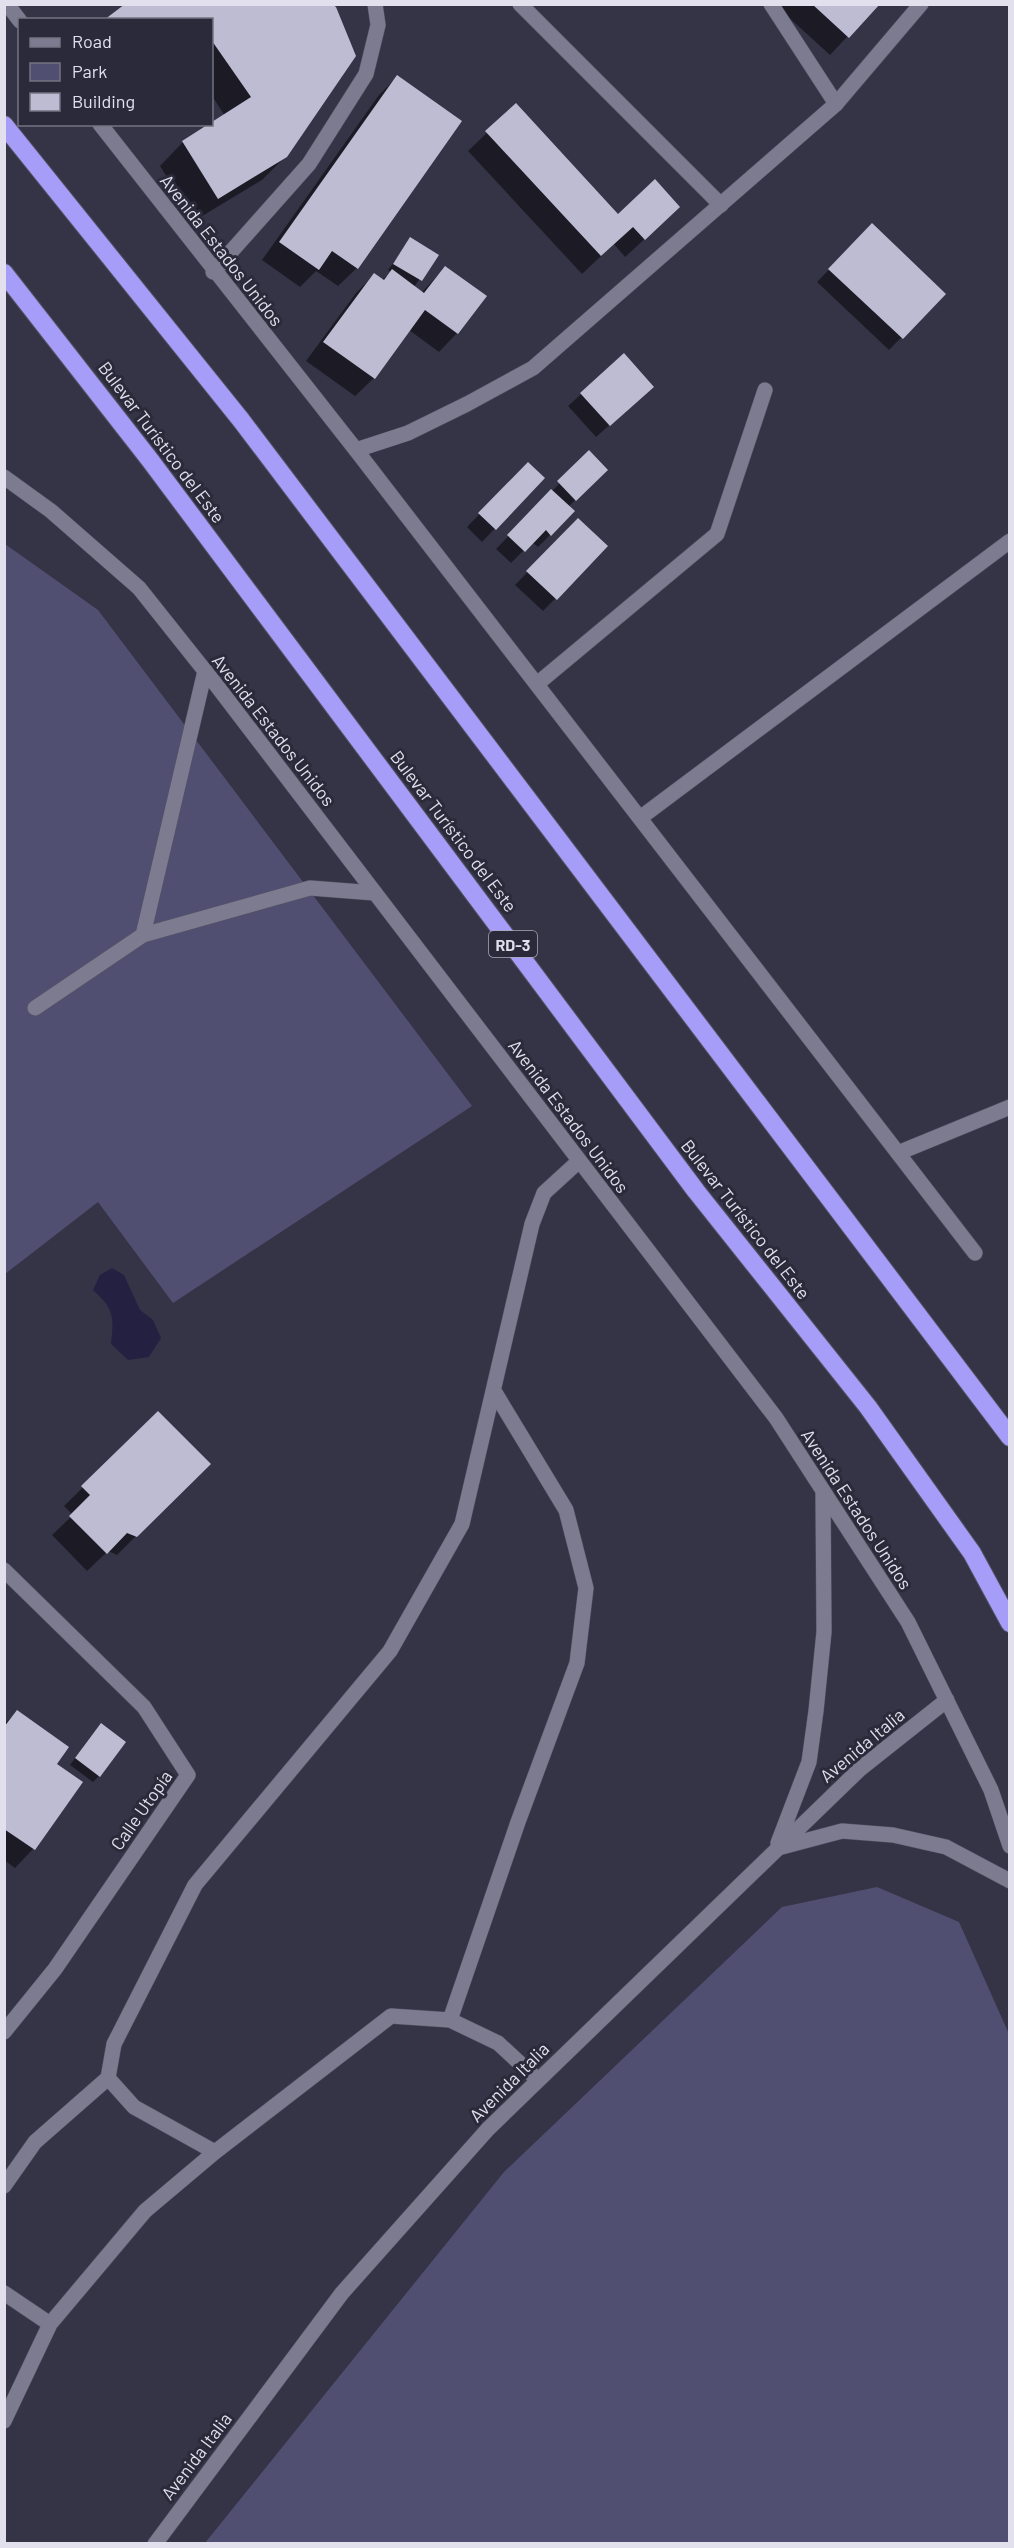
<svg xmlns="http://www.w3.org/2000/svg" width="1014" height="2548" viewBox="0 0 1014 2548" font-family="Barlow,sans-serif">
	<rect width="100%" height="100%" fill="#353446"/>
	<!-- green -->
	<path fill="#514f71" d="M5 544 98 610 472 1106 173 1303 98 1202 5 1274Z
		M877 1887 959 1922 1009 2034V2543H205L504 2172 782 1907Z"/>
	<!-- water -->
	<path fill="#242042" d="M112 1268 124 1275 140 1310 153 1320 161 1338 149 1357 128 1360 111 1344C114 1316 114 1309 93 1290L100 1275Z"/>
	<!-- shadow -->
	<path fill="#0007" d="M330 4 286 156 262 180 194 221 160 166 183 142 225 116 212 96V20Z
		M774 4H878L830 55Z
		M397 77 357 268 338 286 316 271 300 287 262 260 379 95Z
		M515 106 618 216 660 225 625 257 614 244 582 274 468 151Z
		M872 225 944 294 889 350 817 282Z
		M411 239 436 255 414 287 422 292 445 268 484 296 457 333 439 352 409 330 374 378 355 396 306 361 356 293 374 275 382 280 391 272 388 270Z
		M624 355 639 399 596 437 568 406Z
		M589 453 606 470 568 507 550 535 538 547 532 542 511 563 496 549Z
		M516 476 543 478 482 542 467 527Z
		M578 520 606 547 543 611 515 585Z
		M158 1413 208 1464 117 1555 108 1551 87 1571 52 1535 73 1515 64 1506Z
		M17 1712 55 1764 81 1783 33 1849 15 1868 4 1860V1724Z
		M95 1731 99 1776 93 1782 70 1765Z"/>
	<!-- building -->
	<path fill="#bdbcd2" d="M125 4H332L336 7 356 56 287 157 218 199 182 141 251 97 212 41V20H104Z
		M812 4H880L849 38Z
		M397 75 462 121 358 269 332 251 319 270 279 242Z
		M516 103 618 214 655 179 680 207 645 240 633 227 601 256 485 131Z
		M872 223 946 294 903 339 828 269Z
		M410 237 439 255 422 281 393 264Z
		M445 266 487 296 458 334 425 310 375 379 323 342 374 273 384 280 392 269 424 293Z
		M624 353 654 387 610 426 580 393Z
		M589 450 608 470 576 501 557 481Z
		M528 462 545 478 496 530 478 513Z
		M551 489 575 511 551 536 546 530 525 552 507 535Z
		M578 518 608 546 557 600 526 571Z
		M158 1411 211 1464 137 1537 127 1533 107 1554 69 1516 90 1495 81 1486Z
		M17 1710 69 1747 57 1764 83 1782 35 1850 4 1829V1727Z
		M101 1723 126 1742 100 1777 75 1758Z"/>
	<g fill="none" stroke-linecap="round" stroke-linejoin="round">
		<!-- lane casing -->
		<g stroke="#535262" stroke-width="16">
			<path id="lane" d="M520 4 721 205
				M771 4 836 104
				M537 684 717 534 765 390
				M143 935 310 888 375 893
				M35 1008 143 935 205 671
				M898 1153 1010 1107
				M450 2020 518 1822 577 1663 586 1588 566 1510 494 1391
				M215 2152 134 2107 108 2078 114 2044 195 1885 390 1651 462 1524 532 1224 544 1193 579 1161
				M4 2186 35 2142 108 2078
				M4 2293 50 2324
				M4 2421 50 2324 145 2211 215 2152 391 2016 450 2020 498 2043 538 2080"/>
		</g>
		<!-- street casing -->
		<g stroke="#535262" stroke-width="16">
			<path id="street" d="M213 272 309 164 366 74 378 25 375 4
				M356 450 408 433 467 404 533 368 836 104 921 4
				M640 818 1010 541
				M4 1570 144 1707 188 1775 55 1969 4 2032"/>
		</g>
		<!-- secondary casing -->
		<g stroke="#535262" stroke-width="16">
			<path id="secondary" d="M7 4 20 21
				M100 124 356 450 975 1253
				M4 477 51 511 139 588 217 686 776 1418 908 1622 991 1790 1010 1846
				M778 1843 809 1762 816 1711 824 1632 823 1491
				M778 1848 842 1831 893 1835 946 1847 1010 1881
				M155 2544 342 2293 488 2129 860 1769 947 1700"/>
		</g>
		<!-- highway casing -->
		<g stroke="#535262" stroke-width="20">
			<path id="highway" d="M4 125 241 420 1010 1437
				M4 273 150 460 696 1191 868 1407 972 1553 1010 1623"/>
		</g>
		<!-- lane -->
		<use href="#lane" stroke="#7c7b8f" stroke-width="15"/>
		<!-- street -->
		<use href="#street" stroke="#7c7b8f" stroke-width="15"/>
		<!-- secondary -->
		<use href="#secondary" stroke="#7c7b8f" stroke-width="15"/>
		<!-- highway -->
		<use href="#highway" stroke="#a59df7" stroke-width="18"/>
	</g>
	<g text-anchor="middle" dominant-baseline="central" stroke-width="6" stroke-linejoin="round" paint-order="stroke">
		<!-- shield labels -->
		<rect fill="#2b2a3b" stroke="#aaa9b7" stroke-width="1.5" x="489" y="931" width="48" height="26" rx="4.5"/>
		<g font-size="16" font-weight="bold" fill="#e1e0ec">
			<text x="513" y="944">RD-3</text>
		</g>
		<!-- street labels -->
		<g font-size="18" fill="#e1e0ec" stroke="#2b2a3b">
			<text transform="translate(222 250) rotate(52)">Avenida Estados Unidos</text>
			<text transform="translate(162 442) rotate(53)">Bulevar Turístico del Este</text>
			<text transform="translate(274 730) rotate(52)">Avenida Estados Unidos</text>
			<text transform="translate(454 831) rotate(53)">Bulevar Turístico del Este</text>
			<text transform="translate(569 1116) rotate(53)">Avenida Estados Unidos</text>
			<text transform="translate(746 1219) rotate(52)">Bulevar Turístico del Este</text>
			<text transform="translate(857 1509) rotate(57)">Avenida Estados Unidos</text>
			<text transform="translate(862 1745) rotate(-40)">Avenida Italia</text>
			<text transform="translate(141 1810) rotate(-55)">Calle Utopía</text>
			<text transform="translate(509 2082) rotate(-45)">Avenida Italia</text>
			<text transform="translate(196 2456) rotate(-53)">Avenida Italia</text>
		</g>
	</g>
	<!-- border -->
	<rect width="1014" height="2548" fill="none" stroke="#e1e0ec" stroke-width="12"/>
	<!-- legend -->
	<rect x="18" y="18" width="195" height="108" fill="#2b2a3b" stroke="#747382" stroke-width="1.5"/>
	<rect x="30" y="38" width="30" height="9" fill="#7c7b8f" stroke="#747382" stroke-width="1.5"/>
	<text x="72" y="48" font-size="18" fill="#e1e0ec">Road</text>
	<rect x="30" y="63" width="30" height="18" fill="#514f71" stroke="#747382" stroke-width="1.5"/>
	<text x="72" y="78" font-size="18" fill="#e1e0ec">Park</text>
	<rect x="30" y="93" width="30" height="18" fill="#bdbcd2" stroke="#747382" stroke-width="1.5"/>
	<text x="72" y="108" font-size="18" fill="#e1e0ec">Building</text>
</svg>
